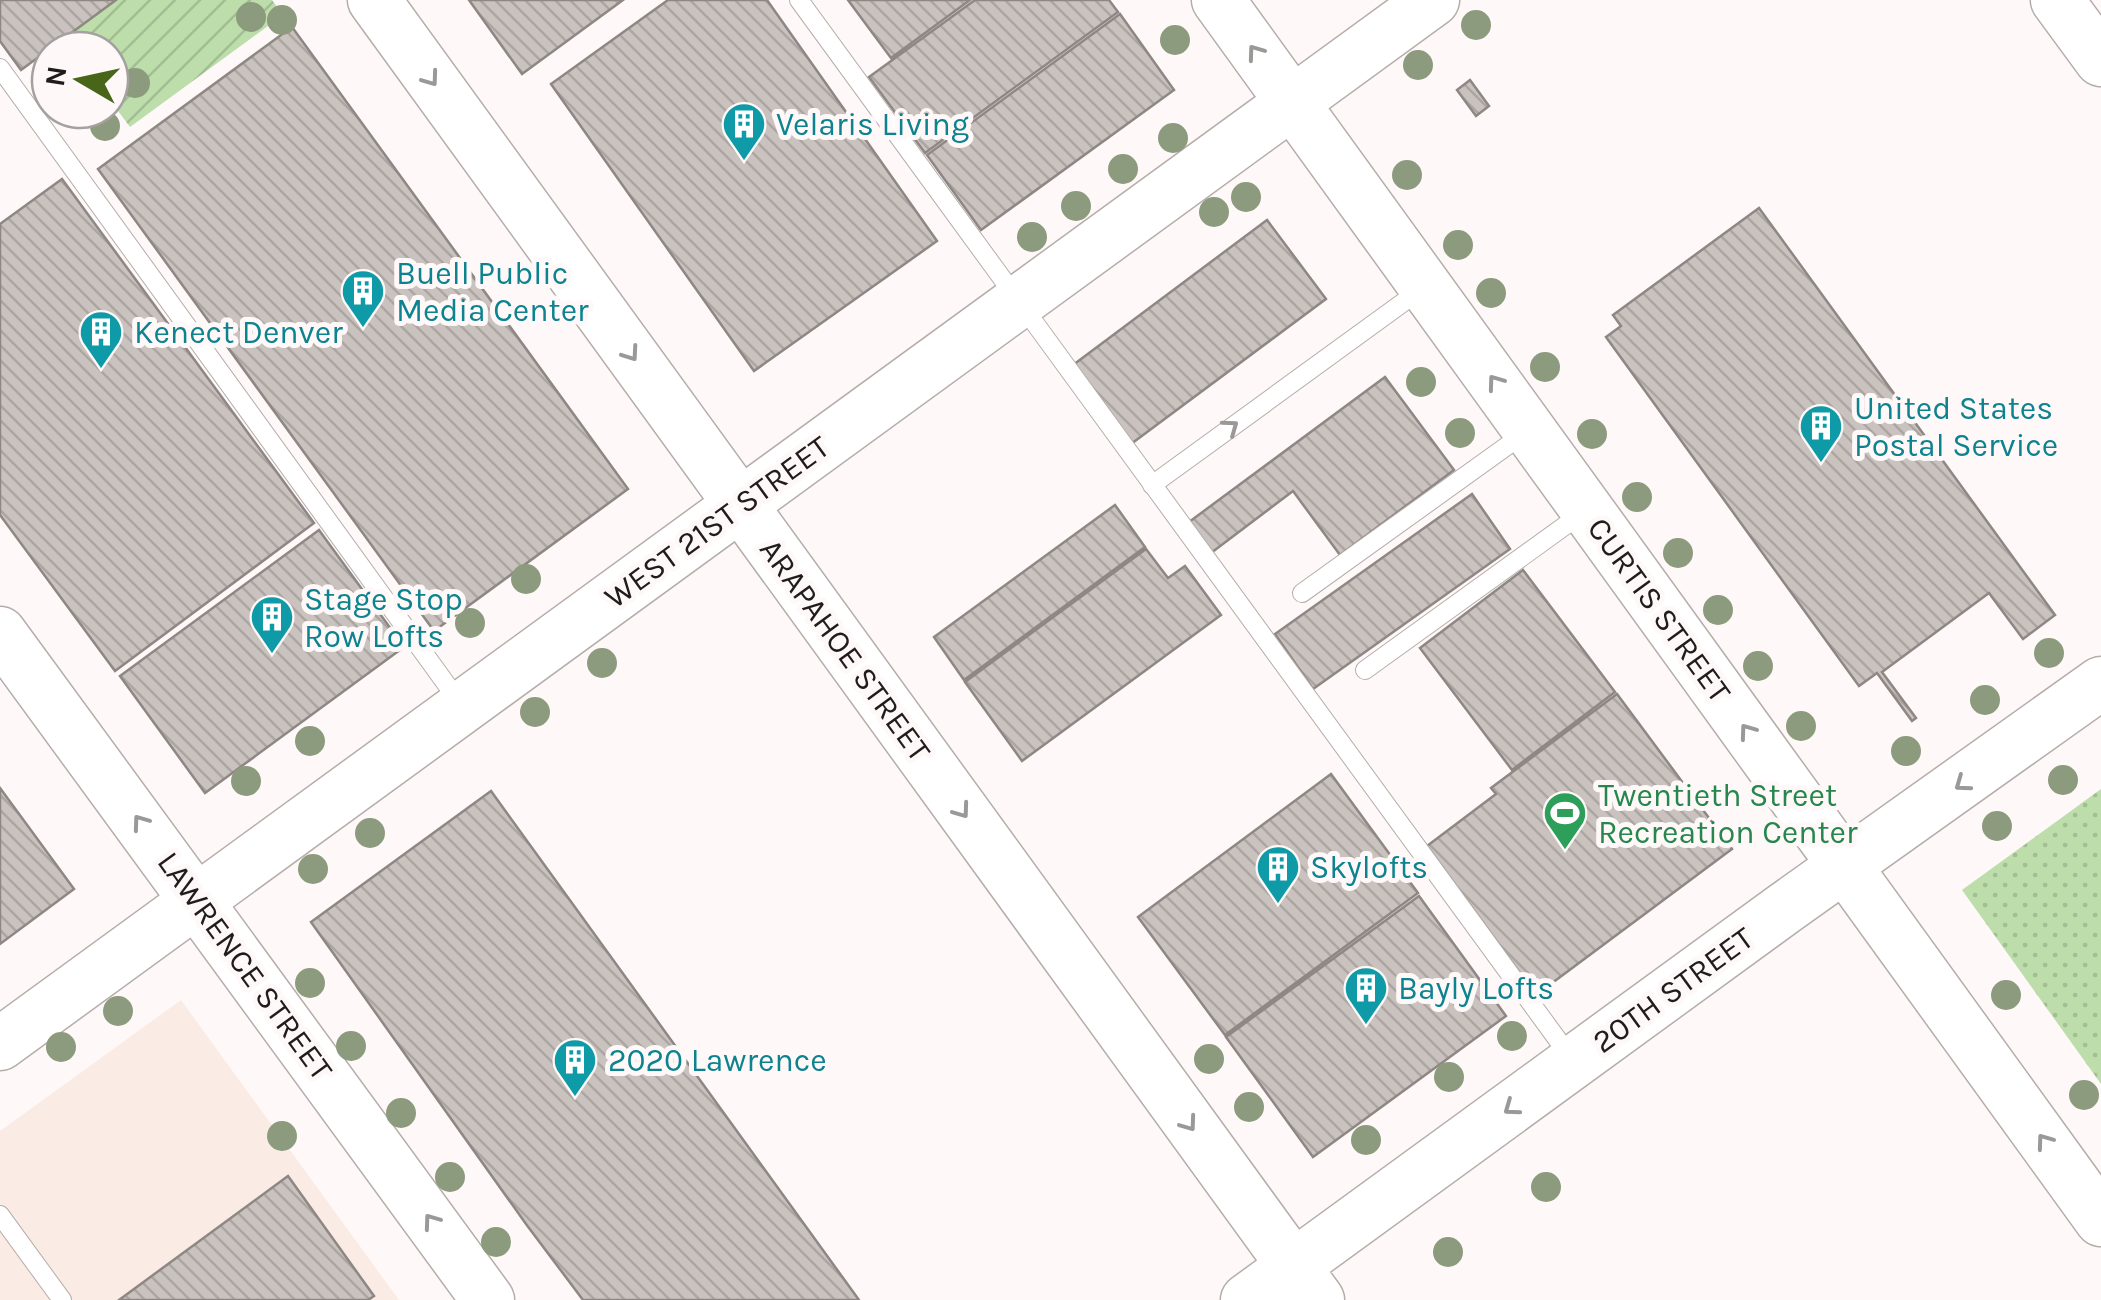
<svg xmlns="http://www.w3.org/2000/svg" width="2101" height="1300" viewBox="0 0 2101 1300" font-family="Karla,sans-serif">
	<defs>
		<pattern id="grass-dots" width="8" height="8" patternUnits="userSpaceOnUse" patternTransform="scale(2.5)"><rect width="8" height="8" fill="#bddeab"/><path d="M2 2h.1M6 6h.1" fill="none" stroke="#a2be93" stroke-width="1.8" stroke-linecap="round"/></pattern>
		<pattern id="garden-furrows" width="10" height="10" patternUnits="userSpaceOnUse" patternTransform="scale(2.5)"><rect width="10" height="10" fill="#bddeab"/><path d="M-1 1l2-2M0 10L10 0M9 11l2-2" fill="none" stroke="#a2be93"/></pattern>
		<pattern id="building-back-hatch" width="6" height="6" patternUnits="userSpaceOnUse" patternTransform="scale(2.5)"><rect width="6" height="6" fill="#c9c2be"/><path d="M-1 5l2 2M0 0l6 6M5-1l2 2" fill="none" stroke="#aca6a3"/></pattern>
	</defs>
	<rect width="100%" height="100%" fill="#fef9f8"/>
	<!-- built -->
	<path fill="#fbebe5" d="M181 1000 399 1300H0V1131Z"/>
	<!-- grass -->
	<path fill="url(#grass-dots)" d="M2101 789V1084L1962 890Z"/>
	<!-- garden -->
	<path fill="url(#garden-furrows)" d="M116 0H272L283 15 130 127 110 100V50H50V57L46 51Z"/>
	<!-- building -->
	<path fill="url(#building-back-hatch)" stroke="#8e8783" stroke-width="2.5" d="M0 0H116L21 70 0 41Z
		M469 0H623L522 74Z
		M668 0H767L937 241 754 371 551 84Z
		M848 0H970L891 58Z
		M975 0H1109L1118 12 925 153 869 77Z
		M1120 14 1174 90 981 230 927 155Z
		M292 27 628 489 434 631 98 169Z
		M1470 80 1489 106 1476 116 1457 90Z
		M62 179 314 523 115 671 0 515V224Z
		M1759 208 2055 615 2023 639 1989 593 1882 672 1916 718 1912 721 1877 673 1859 686 1606 337 1621 326 1613 315Z
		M1267 220 1326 299 1131 444 1073 365Z
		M1385 377 1454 470 1340 555 1293 491 1211 553 1189 522Z
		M1472 494 1510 549 1313 689 1275 634Z
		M1115 505 1145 547 964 680 934 637Z
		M319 530 404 647 205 793 120 676Z
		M1146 549 1168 578 1185 566 1221 615 1022 761 965 682Z
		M1523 570 1615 692 1512 770 1420 648Z
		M1617 694 1732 849 1536 995 1427 846 1496 794 1491 788Z
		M1331 774 1418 893 1225 1035 1138 917Z
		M0 788 74 889 0 944Z
		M491 791 859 1300H583L526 1224 311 922Z
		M1419 896 1506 1016 1313 1157 1226 1037Z
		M288 1176 374 1296 368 1300H119Z"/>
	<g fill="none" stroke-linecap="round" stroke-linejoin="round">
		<!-- lane casing -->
		<g stroke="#b5adaa" stroke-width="20">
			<path id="lane" d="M799 0 1571 1058
				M0 68 460 703
				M1152 485 1423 288
				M1302 593 1525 433
				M1365 670 1584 512
				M0 1215 62 1300"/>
		</g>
		<!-- secondary casing -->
		<g stroke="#b5adaa" stroke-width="55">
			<path id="secondary" d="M374 0 1318 1300
				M1218 0 2101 1220
				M2057 0 2101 60
				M0 633 488 1300
				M0 1044 1433 0
				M1247 1300 1785 908 2101 683"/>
		</g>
		<!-- lane -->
		<use href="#lane" stroke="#fff" stroke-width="18"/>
		<!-- secondary -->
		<use href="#secondary" stroke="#fff" stroke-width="52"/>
	</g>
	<!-- trees -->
	<g fill="#8c9a7d">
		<circle cx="251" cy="17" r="15"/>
		<circle cx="282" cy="20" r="15"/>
		<circle cx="1476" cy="25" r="15"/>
		<circle cx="1175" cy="40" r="15"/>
		<circle cx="1418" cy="65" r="15"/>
		<circle cx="135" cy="83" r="15"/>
		<circle cx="105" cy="126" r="15"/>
		<circle cx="1173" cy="138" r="15"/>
		<circle cx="1123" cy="169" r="15"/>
		<circle cx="1407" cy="175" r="15"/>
		<circle cx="1246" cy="197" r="15"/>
		<circle cx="1076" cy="206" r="15"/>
		<circle cx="1214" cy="212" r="15"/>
		<circle cx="1032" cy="237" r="15"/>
		<circle cx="1458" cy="245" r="15"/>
		<circle cx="1491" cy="293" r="15"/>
		<circle cx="1545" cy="367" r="15"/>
		<circle cx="1421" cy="382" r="15"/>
		<circle cx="1460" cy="433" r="15"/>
		<circle cx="1592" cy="434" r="15"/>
		<circle cx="1637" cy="497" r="15"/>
		<circle cx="1678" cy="553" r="15"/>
		<circle cx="526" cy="579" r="15"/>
		<circle cx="1718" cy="610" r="15"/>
		<circle cx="470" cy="623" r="15"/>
		<circle cx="2049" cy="653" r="15"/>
		<circle cx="602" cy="663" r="15"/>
		<circle cx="1758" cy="666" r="15"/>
		<circle cx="1985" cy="700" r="15"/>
		<circle cx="535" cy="712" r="15"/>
		<circle cx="1801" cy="726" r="15"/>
		<circle cx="310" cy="741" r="15"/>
		<circle cx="1906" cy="751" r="15"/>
		<circle cx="2063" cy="780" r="15"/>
		<circle cx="246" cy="781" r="15"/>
		<circle cx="1997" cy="826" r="15"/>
		<circle cx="370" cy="833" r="15"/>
		<circle cx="313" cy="869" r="15"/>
		<circle cx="310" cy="983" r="15"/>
		<circle cx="2006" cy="995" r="15"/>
		<circle cx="118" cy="1011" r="15"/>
		<circle cx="1512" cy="1036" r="15"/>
		<circle cx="351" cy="1046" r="15"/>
		<circle cx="61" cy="1047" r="15"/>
		<circle cx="1209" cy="1059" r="15"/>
		<circle cx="1449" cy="1077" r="15"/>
		<circle cx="2084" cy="1095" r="15"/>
		<circle cx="1249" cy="1107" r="15"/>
		<circle cx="401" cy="1113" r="15"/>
		<circle cx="282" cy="1136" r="15"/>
		<circle cx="1366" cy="1140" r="15"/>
		<circle cx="450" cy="1177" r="15"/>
		<circle cx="1546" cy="1187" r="15"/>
		<circle cx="496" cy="1242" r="15"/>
		<circle cx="1448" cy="1252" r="15"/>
	</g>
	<!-- one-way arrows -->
	<defs><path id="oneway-chevron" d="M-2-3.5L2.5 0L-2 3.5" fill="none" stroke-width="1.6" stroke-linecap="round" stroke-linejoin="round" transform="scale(2.5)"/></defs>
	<g stroke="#9a9998">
		<use href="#oneway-chevron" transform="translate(1255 52) rotate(-126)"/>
		<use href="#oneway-chevron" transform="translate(431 79) rotate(54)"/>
		<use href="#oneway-chevron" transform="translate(631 354) rotate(55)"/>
		<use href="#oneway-chevron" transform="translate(1495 382) rotate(-126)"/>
		<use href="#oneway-chevron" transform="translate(1231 427) rotate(-36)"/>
		<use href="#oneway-chevron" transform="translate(1747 731) rotate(-126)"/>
		<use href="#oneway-chevron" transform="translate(1962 784) rotate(144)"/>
		<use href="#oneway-chevron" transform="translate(962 811) rotate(54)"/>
		<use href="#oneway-chevron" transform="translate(140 822) rotate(-126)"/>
		<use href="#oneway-chevron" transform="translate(1511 1108) rotate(144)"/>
		<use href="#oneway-chevron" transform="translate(1189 1124) rotate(54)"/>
		<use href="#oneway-chevron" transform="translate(2044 1141) rotate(-126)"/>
		<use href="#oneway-chevron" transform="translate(431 1221) rotate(-126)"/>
	</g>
	<!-- icons -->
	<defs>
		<g id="building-pin" transform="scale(2.25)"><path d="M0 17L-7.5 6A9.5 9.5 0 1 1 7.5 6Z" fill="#0f9aa8" stroke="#fef9f8"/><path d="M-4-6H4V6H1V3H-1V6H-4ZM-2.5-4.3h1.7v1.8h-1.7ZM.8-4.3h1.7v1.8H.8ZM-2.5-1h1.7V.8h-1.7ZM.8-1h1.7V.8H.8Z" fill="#fff"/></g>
		<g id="stadium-pin" transform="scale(2.25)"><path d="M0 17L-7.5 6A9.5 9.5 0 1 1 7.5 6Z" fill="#2e9e5b" stroke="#fef9f8"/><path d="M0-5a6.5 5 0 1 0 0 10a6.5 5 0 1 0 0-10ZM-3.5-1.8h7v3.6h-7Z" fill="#fff"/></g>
	</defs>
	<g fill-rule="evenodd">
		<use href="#building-pin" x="744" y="124"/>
		<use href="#building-pin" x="363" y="291"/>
		<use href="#building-pin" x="101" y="332"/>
		<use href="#building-pin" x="1821" y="426"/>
		<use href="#building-pin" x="272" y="617"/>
		<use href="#stadium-pin" x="1565" y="813"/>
		<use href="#building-pin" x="1278" y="867"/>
		<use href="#building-pin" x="1366" y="988"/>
		<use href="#building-pin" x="575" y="1060"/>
	</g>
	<g text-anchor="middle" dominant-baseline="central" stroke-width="10" stroke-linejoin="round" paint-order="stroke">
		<!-- culture labels -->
		<g font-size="32" fill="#0d838f" stroke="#fef9f8" text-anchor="start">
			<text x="776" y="124">Velaris Living</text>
			<text x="396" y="273">Buell Public<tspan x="396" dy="37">Media Center</tspan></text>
			<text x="134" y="332">Kenect Denver</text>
			<text x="1854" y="408">United States<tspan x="1854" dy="37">Postal Service</tspan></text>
			<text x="304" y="599">Stage Stop<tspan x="304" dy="37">Row Lofts</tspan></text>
			<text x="1310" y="867">Skylofts</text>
			<text x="1398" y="988">Bayly Lofts</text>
			<text x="608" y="1060">2020 Lawrence</text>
		</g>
		<!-- street labels -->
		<g font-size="32" fill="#1f1c1b" stroke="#fef9f8">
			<text transform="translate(717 522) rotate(-36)">WEST 21ST STREET</text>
			<text transform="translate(1659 610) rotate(54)">CURTIS STREET</text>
			<text transform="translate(845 650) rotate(54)">ARAPAHOE STREET</text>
			<text transform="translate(245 966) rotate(54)">LAWRENCE STREET</text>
			<text transform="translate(1673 990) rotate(-36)">20TH STREET</text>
		</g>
		<!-- leisure labels -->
		<g font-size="32" fill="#27864d" stroke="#fef9f8" text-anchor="start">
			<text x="1598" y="795">Twentieth Street<tspan x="1598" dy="37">Recreation Center</tspan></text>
		</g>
	</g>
	<!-- north arrow -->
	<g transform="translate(80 80) rotate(279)"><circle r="48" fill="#fef9f8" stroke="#a5a1a0" stroke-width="2.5"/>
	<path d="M0-8L18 38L0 25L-18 38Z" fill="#47661a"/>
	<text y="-15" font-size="28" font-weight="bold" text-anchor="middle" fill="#1f1c1b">N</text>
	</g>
</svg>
